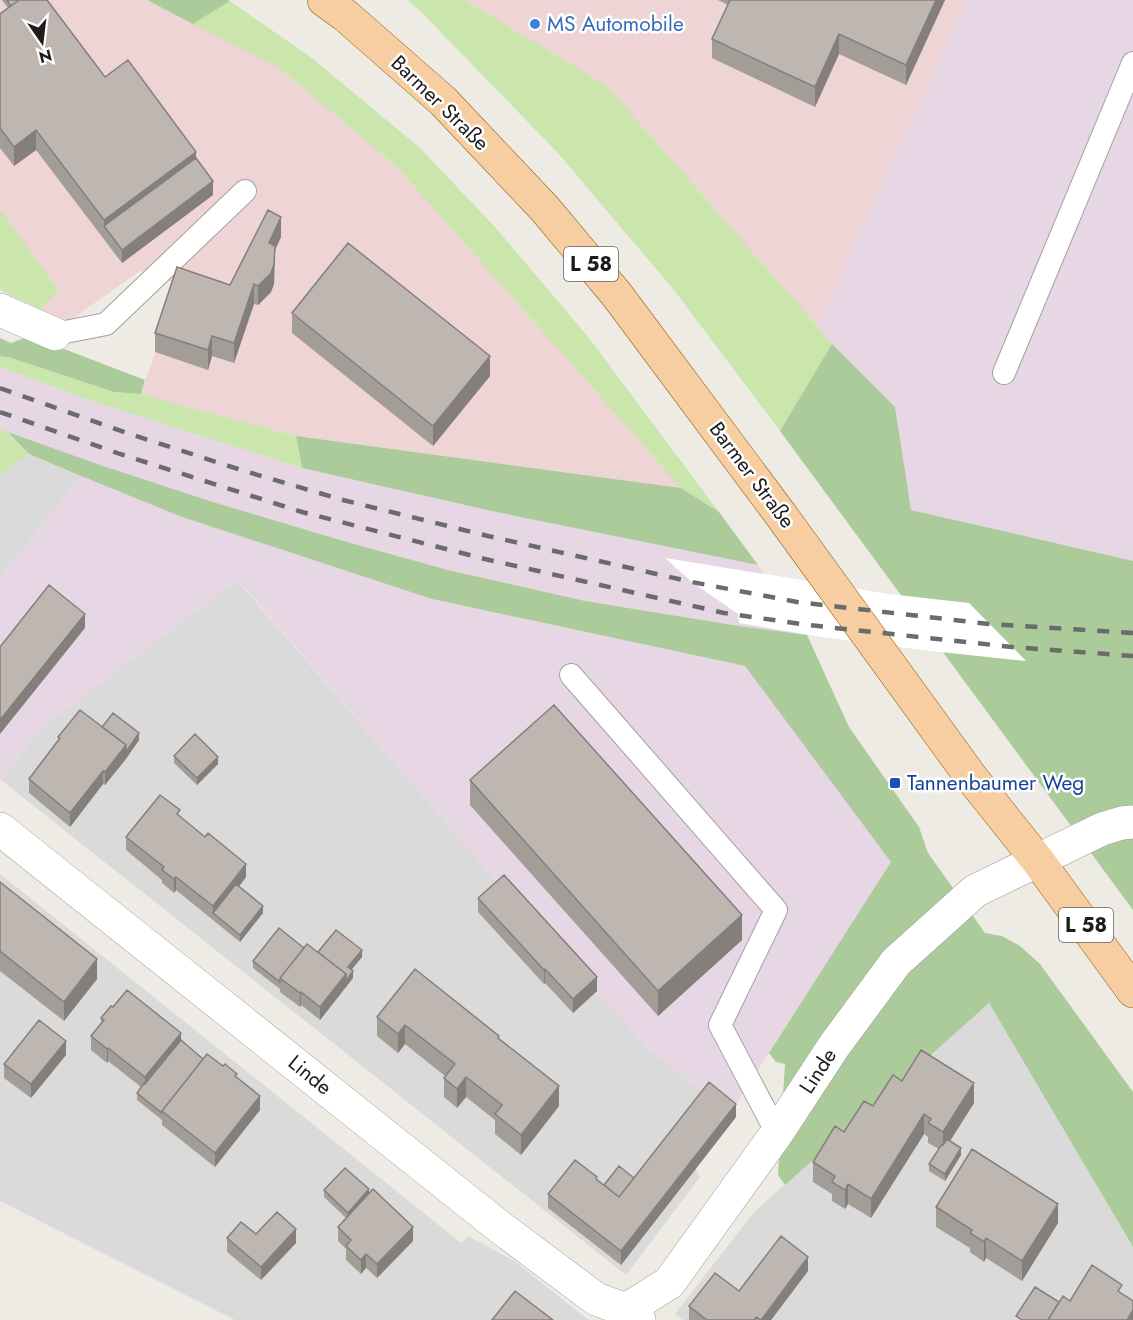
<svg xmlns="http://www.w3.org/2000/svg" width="1133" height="1320" viewBox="0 0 1133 1320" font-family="Jost,sans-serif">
	<rect width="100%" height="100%" fill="#eeeae4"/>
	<!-- residential -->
	<path fill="#dbdadb" d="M29 454 81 476 0 578V475Z
		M237 580 502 887 649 1049 730 1113 695 1168 700 1177 626 1275 1 780 43 727Z
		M0 874 461 1243 468 1236 514 1261 581 1314 590 1320H235L0 1201Z
		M989 1002 1133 1247V1320H683L675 1314 754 1212Z"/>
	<!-- commercial -->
	<path fill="#eed4d4" d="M0 0H147L277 66 397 167 681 488 296 436 141 394 179 284 140 271 69 321 41 309 59 290 0 209Z
		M465 0H967L817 326 606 85Z"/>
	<!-- industrial -->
	<path fill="#e7d6e4" d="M967 0H1133V561L910 510 895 407 832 344 817 326Z
		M0 367 94 402 302 468 496 512 758 565 807 635 739 626 585 601 448 570 347 542 213 502 103 466 0 429Z
		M81 476 182 517 432 599 745 666 892 862 730 1113 649 1049 502 887 238 580 43 727 1 780 0 779V578Z"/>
	<!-- grass -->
	<path fill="#cbe6ac" d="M408 0H465L606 85 817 326 832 344 780 431 674 290 557 152 422 13Z
		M230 1 313 59 420 148 495 227 589 338 719 512 681 488 397 167 277 66 193 24Z
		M0 209 59 290 41 309 0 290Z
		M0 355 8 357 114 392 141 394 296 436 302 468 94 402 0 367Z
		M0 429 8 432 29 454 0 475Z"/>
	<!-- forest -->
	<path fill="#abcb9b" d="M147 0H228L230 1 193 24Z
		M30 336 145 380 141 394 114 392 8 357 0 356V338L11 343Z
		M832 344 895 407 911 510 1133 561V910L780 431Z
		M8 432 103 466 213 502 347 542 448 570 585 601 739 626 807 635 849 727 919 827 928 853 985 933 1002 936 1020 946 1040 964 1133 1092V1247L989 1003 785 1185 778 1175 785 1064 776 1062 769 1053 891 862 745 666 432 599 182 517 81 476 29 454Z
		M296 436 681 488 719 512 758 565 496 512 302 468Z"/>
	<!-- pier -->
	<path fill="#fff" d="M665 558 889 594 969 603 1026 661 922 650 822 637 739 623 738 614 692 582Z"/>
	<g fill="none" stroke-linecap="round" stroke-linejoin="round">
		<!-- service casing -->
		<g stroke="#a1a1a1" stroke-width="24">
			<path id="service" d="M55 334 106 324 245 191
				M1004 373 1133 63
				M571 675 776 910 720 1025 777 1133"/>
		</g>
		<!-- minor casing -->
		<g stroke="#a1a1a1" stroke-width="34">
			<path id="minor" d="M0 310 55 334
				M0 829 501 1228 596 1299 626 1310 639 1320
				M626 1310 669 1283 777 1133 834 1046 896 962 975 891 1102 829 1122 823 1133 822"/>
		</g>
		<!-- primary casing -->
		<g stroke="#8f5c08" stroke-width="34">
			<path id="primary" d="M324 0 346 16 443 101 545 209 617 295 781 515 971 777 1038 861 1133 991"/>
		</g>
		<!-- service -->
		<use href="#service" stroke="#fff" stroke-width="22"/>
		<!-- minor -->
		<use href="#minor" stroke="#fff" stroke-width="33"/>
		<!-- primary -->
		<use href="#primary" stroke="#f6cea1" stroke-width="33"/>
		<!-- rail -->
		<path stroke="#6b6b6b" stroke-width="4.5" stroke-dasharray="12 12" stroke-linecap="butt" d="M0 388 127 433 241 470 343 500 488 536 692 582 797 602 989 624 1133 633
			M0 412 120 454 302 512 485 559 724 613 808 625 1012 647 1133 656"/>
	</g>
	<!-- wall -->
	<path fill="#a39d98" d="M2 0H47L105 77 196 158 213 195 122 263 36 150 14 166 0 148V14L8 8Z
		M718 0H945L906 85 839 54 815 107 712 58V39L728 5Z
		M281 237 275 250 274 284 271 292 258 305 254 304 234 363 212 356 208 370 155 352V333L230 285Z
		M292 313 490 376 433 446 292 333Z
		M58 737 139 740 105 785 103 784 70 827 29 793V779L58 741Z
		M174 756 218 764 197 785 174 763Z
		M470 780 742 940 658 1016 470 805Z
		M180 817 246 877 239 887 263 913 240 942 176 890 174 893 162 883V880L126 850V837Z
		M0 882 97 979 64 1021 0 971Z
		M478 898 597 991 573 1013 545 983 544 984 478 912Z
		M304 948 318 952 362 957 351 970 353 978 320 1020 301 1005 300 1007 280 992V989L253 968V961Z
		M377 1017 499 1039 559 1106 521 1155 495 1134V1120L466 1097 457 1108 444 1097V1078L445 1076 405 1044 398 1053 377 1036Z
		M101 1018 181 1040 203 1059 237 1078 260 1110 215 1167 162 1125V1120L137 1100V1093L141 1087 108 1061 107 1063 91 1050V1036L101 1023Z
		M66 1055 31 1098 4 1078V1064Z
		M902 1081 974 1103 950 1141 961 1155 945 1181 929 1171V1164L939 1149 928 1143V1137L924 1134 871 1218 848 1204 845 1209 832 1201V1194L813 1182V1162L844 1132Z
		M736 1117 621 1265 548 1208V1194L597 1179 604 1185 634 1178Z
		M324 1190 369 1194 413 1241 377 1278 366 1268 361 1274 346 1260V1249L338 1241V1227L346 1218 324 1197Z
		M936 1207 1058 1223 1022 1281 986 1258 984 1262 970 1252V1248L936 1227Z
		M256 1234 296 1243 261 1280 227 1252V1238Z
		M808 1271 771 1320H689V1306Z"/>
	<!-- shaded-wall -->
	<path fill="#857f7c" d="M936 0H945L906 85V65Z
		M839 34V54L815 107V87Z
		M36 130V150L14 166V147Z
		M196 152V171L104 226V220Z
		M213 181V195L122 263V250Z
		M281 217V237L275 250 274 284 271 292 258 305V286L269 243Z
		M254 284V304L234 363V343Z
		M212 336V356L208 370V350Z
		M490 356V376L433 446V426Z
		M85 614V628L0 734V720Z
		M139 733V740L126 759V752Z
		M126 745V759L105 785V772Z
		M218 757V764L197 785V778Z
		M103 771V784L70 827V813Z
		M246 864V877L216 916 213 914V906Z
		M176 877V890L174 893V879Z
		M263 906V913L240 942V935Z
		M742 915V940L658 1016V991Z
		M362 950V957L348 974V967Z
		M97 959V979L64 1021V1002Z
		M545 969V983L544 984V970Z
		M353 971V978L320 1020V1007L346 974Z
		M597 977V991L573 1013V999Z
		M301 992V1005L300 1007V993Z
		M405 1025V1044L398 1053V1034Z
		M181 1033V1047L145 1091V1077Z
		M66 1041V1055L31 1098V1084Z
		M108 1048V1061L107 1063V1049Z
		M466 1077V1097L457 1108V1089Z
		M974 1083V1103L943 1152V1132Z
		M559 1086V1106L521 1155V1135Z
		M260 1096V1110L215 1167V1153Z
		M736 1104V1117L621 1265V1251Z
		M924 1114V1134L871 1218V1199Z
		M961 1148V1155L945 1181V1174Z
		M848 1184V1204L845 1209V1190Z
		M369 1189V1196L348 1220V1213Z
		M1058 1204V1223L1022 1281V1261Z
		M413 1227V1241L377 1278V1264Z
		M296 1229V1243L261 1280V1267Z
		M986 1238V1258L984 1262V1242Z
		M366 1254V1268L361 1274V1260Z
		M808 1257V1271L771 1320H761Z
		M1133 1310V1320H1127Z"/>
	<!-- building -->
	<path fill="#beb6b1" stroke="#857f7c" stroke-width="1.5" d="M7 0H19L11 6Z
		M19 0H47L105 77 128 60 196 152 104 220 36 130 14 147 0 128V14Z
		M730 0H936L906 65 839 34 815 87 712 39Z
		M196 158 213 181 122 250 104 226Z
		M268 210 281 217 269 243 275 246 274 264 271 273 258 286 254 284 234 343 212 336 208 350 155 333 177 267 230 285Z
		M348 243 490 356 433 426 292 313Z
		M49 585 85 614 0 720V647Z
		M554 705 742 915 658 991 470 780Z
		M80 710 126 745 105 772 103 771 70 813 29 779 60 738 58 737Z
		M113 713 139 733 126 752V745L102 727Z
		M195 734 218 757 197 778 174 756Z
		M160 795 180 810 177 814 205 837 208 833 246 864 213 906 176 877 174 879 162 870 164 867 126 837Z
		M504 875 597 977 573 999 545 969 544 970 478 898Z
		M0 882 97 959 64 1002 0 951Z
		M236 884 263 906 240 935 213 913Z
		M279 928 304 948 280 978V982L253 961Z
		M336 930 362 950 348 967 353 971 346 981V974L318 952Z
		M307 944 346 974 320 1007 301 992 300 993 280 978Z
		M415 969 499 1036 498 1038 559 1086 521 1135 495 1114 502 1105 466 1077 457 1089 444 1078 455 1064 405 1025 398 1034 377 1017Z
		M127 990 181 1033 145 1077 108 1048 107 1049 91 1036 104 1020 101 1018 111 1006 113 1007Z
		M39 1020 66 1041 31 1084 4 1064Z
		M181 1040 203 1059 162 1111V1113L137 1093 144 1083 145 1084Z
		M921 1050 974 1083 943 1132 928 1123 931 1119 924 1114 871 1199 848 1184 845 1190 832 1182 835 1176 813 1162 835 1126 844 1132 864 1101 873 1106 893 1075 902 1081Z
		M207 1054 223 1066 225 1064 237 1074 235 1076 260 1096 215 1153 162 1111Z
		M709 1082 736 1104 621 1251 548 1194 575 1160 597 1177 596 1179 619 1197Z
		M947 1139 961 1148 945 1174 929 1164 942 1144 943 1145Z
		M972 1149 1058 1204 1022 1261 986 1238 984 1242 970 1233 972 1230 936 1207Z
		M619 1166 634 1178 619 1197 604 1185Z
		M345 1168 369 1189 348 1213 324 1190Z
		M373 1189 413 1227 377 1264 366 1254 361 1260 346 1246 351 1240 338 1227Z
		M277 1212 296 1229 261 1267 227 1238 241 1222 256 1234Z
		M781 1236 808 1257 761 1320 756 1317 754 1320H707L689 1306 715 1273 739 1291Z
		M1092 1265 1122 1285 1118 1291 1133 1301V1310L1127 1320H1048L1063 1296 1070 1301Z
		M1035 1287 1059 1302 1048 1320H1022L1016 1316Z
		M515 1291 553 1320H492Z"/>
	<!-- markers -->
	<circle fill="#3f7fe0" stroke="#fff" stroke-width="2" cx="535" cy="24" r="6"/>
	<rect fill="#1a4fb4" stroke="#fff" stroke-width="2" x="889" y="777" width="12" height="12" rx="3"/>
	<g text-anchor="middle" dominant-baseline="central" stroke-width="5" stroke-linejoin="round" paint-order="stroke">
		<!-- shield labels -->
		<g fill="#fff" stroke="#616161" stroke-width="1.5">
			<rect x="564" y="247" width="54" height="34" rx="4.5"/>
			<rect x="1059" y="908" width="54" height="34" rx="4.5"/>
		</g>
		<g font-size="20" font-weight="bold" fill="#1d1d1d">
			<text x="591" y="264">L 58</text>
			<text x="1086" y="925">L 58</text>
		</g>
		<!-- shop labels -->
		<g font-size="21" fill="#366cbe" stroke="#fff" text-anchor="start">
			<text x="547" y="24">MS Automobile</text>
		</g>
		<!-- street labels -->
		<g font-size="21" fill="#1d1d1d" stroke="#fff">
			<text transform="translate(440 103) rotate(44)">Barmer Straße</text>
			<text transform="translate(752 475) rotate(53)">Barmer Straße</text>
			<text transform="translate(818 1071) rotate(-57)">Linde</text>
			<text transform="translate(310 1075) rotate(39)">Linde</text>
		</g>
		<!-- transit labels -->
		<g font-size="21" fill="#164399" stroke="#fff" text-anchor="start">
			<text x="907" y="783">Tannenbaumer Weg</text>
		</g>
	</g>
	<!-- north arrow -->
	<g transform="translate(42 42) rotate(166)" stroke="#ffffff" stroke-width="4.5" paint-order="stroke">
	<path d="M0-4.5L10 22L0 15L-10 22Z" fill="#1d1d1d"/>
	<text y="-9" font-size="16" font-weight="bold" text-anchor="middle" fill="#1d1d1d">N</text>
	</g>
</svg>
